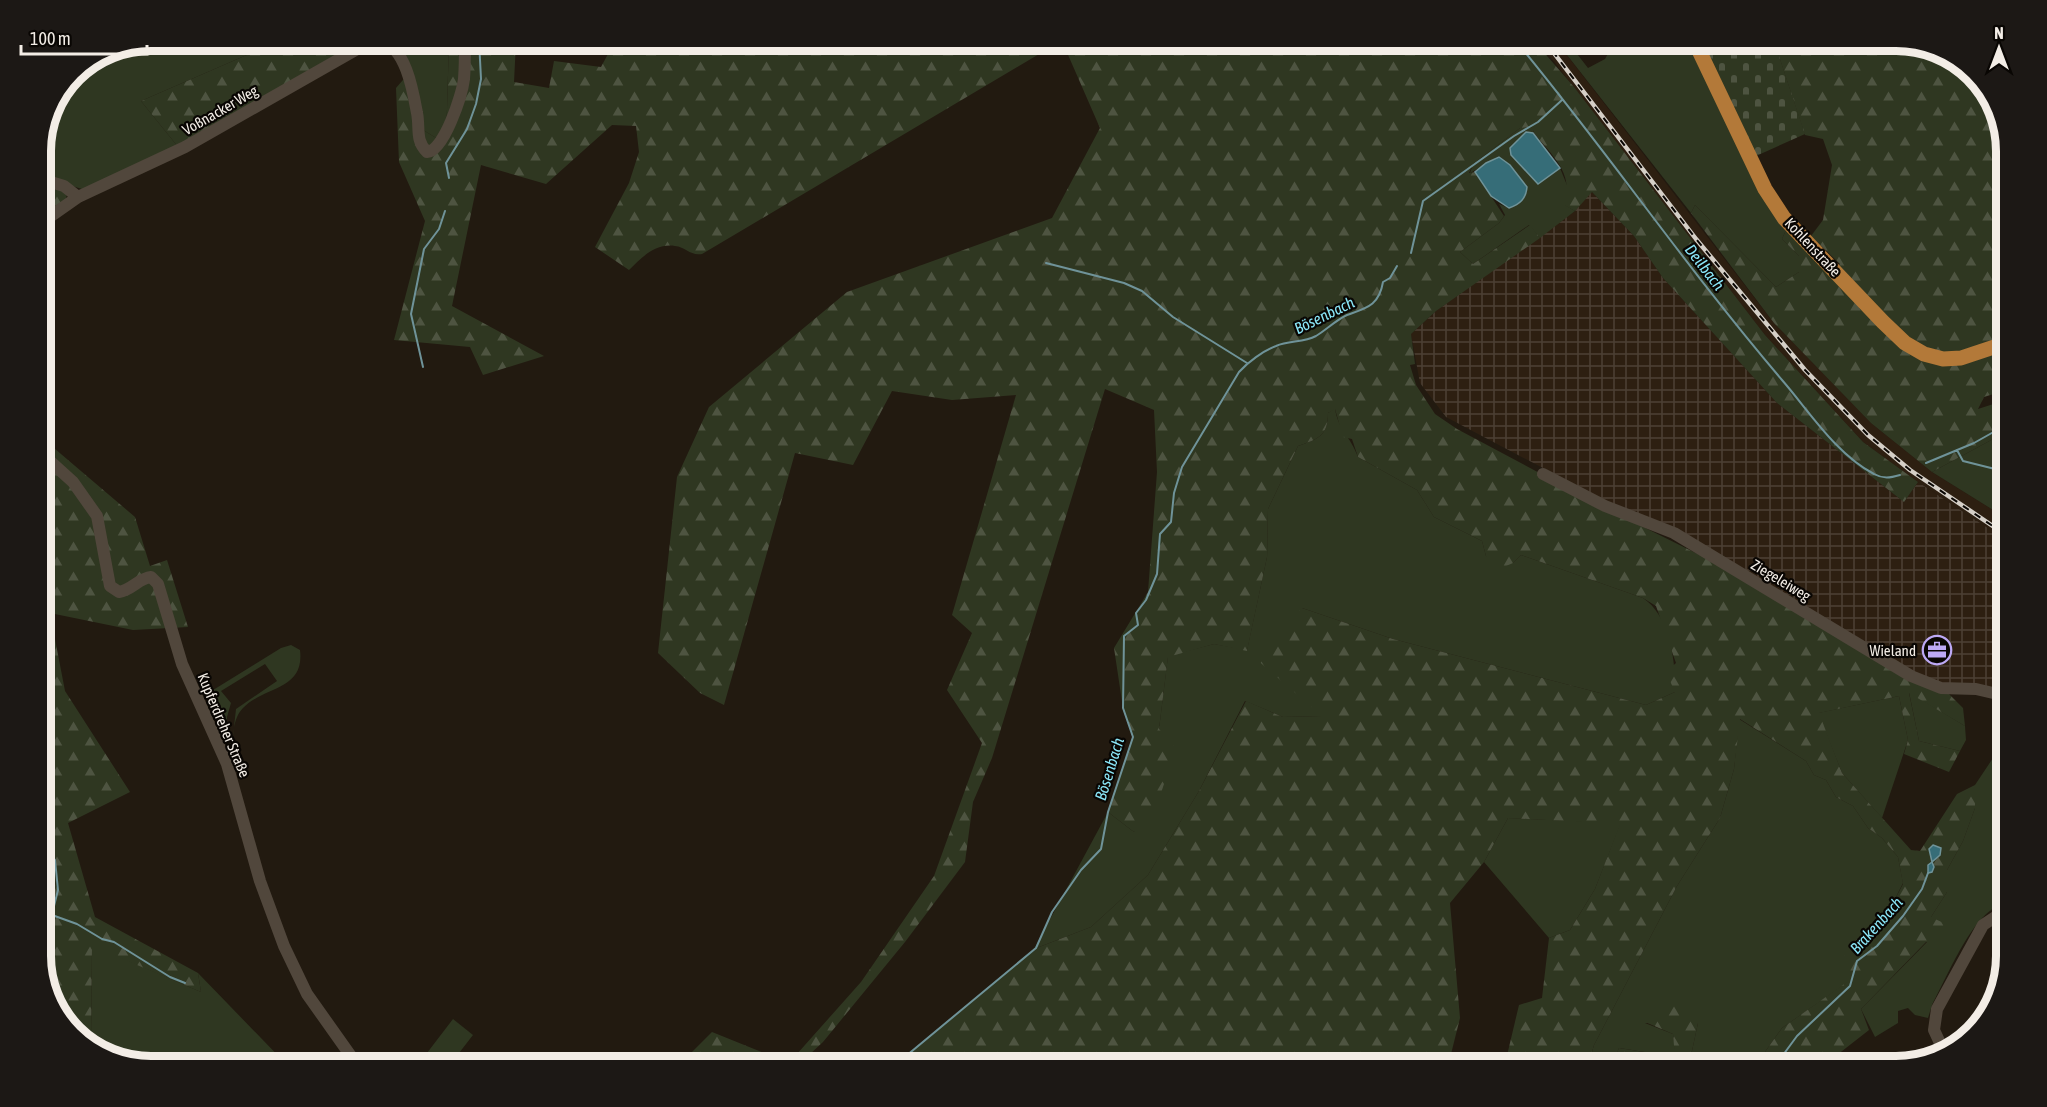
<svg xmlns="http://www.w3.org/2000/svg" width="2047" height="1107" viewBox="0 0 2047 1107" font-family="'Asap Condensed',sans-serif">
	<defs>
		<pattern id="industrial-grid" width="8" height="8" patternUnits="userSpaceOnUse" patternTransform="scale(1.5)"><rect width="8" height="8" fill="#2d1f11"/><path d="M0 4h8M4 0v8" fill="none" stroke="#4c4034"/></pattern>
		<pattern id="forest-firs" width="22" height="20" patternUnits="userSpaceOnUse" patternTransform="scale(1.5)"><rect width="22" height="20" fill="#2f3721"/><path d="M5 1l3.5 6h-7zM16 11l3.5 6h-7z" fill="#4e5441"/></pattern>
		<pattern id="cemetery-stones" width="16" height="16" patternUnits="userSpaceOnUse" patternTransform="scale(1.5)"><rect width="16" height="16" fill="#2f3721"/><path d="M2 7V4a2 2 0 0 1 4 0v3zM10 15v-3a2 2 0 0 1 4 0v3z" fill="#4e5441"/></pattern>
	</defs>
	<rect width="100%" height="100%" fill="#221a10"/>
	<!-- built -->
	<path fill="#2d1f11" d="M1538 41H1556L1774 323 1871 423 1932 472 2006 518V540L1918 482 1863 442 1765 335Z"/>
	<!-- industrial -->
	<path fill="url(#industrial-grid)" d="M1591 191 1634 236 1663 278 1777 403 1904 502 1918 482 2006 540V694L1937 685 1740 572 1446 417 1420 383 1411 334 1436 311 1575 211Z"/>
	<!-- grass -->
	<path fill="#2f3721" d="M152 41H279L141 101 179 148 85 190 41 176V145L73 73 109 49Z
		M386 41H449L446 144 423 130 411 78Z
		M1556 41H1567L1588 68 1605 59 1615 41H1687L1787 228 1782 239 1799 256V272L1776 287 1695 205 1691 213Z
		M1533 127V133L1526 132 1510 148 1511 155 1538 184 1560 168 1569 190 1565 205 1575 211 1540 238 1529 225 1473 264 1460 252 1499 223 1505 215 1499 204 1509 208C1520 204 1526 199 1527 187L1510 165 1499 157 1470 173 1473 164 1520 128Z
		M1335 408C1338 430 1350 435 1358 457L1417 490 1434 517 1482 541 1486 556 1513 563 1521 555 1643 598C1670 616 1676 661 1675 692L1646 705 1393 639 1302 608 1323 716 1283 717 1245 701 1199 791 1148 875 1091 927 1034 949 1108 812 1134 832 1159 729 1168 656 1214 644 1247 650 1267 557 1268 509 1298 446C1318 439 1328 436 1328 413Z
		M2006 432V475L2004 479 2006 485V518L1932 472Z
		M291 645 300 650C305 691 264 686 243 708 232 719 233 739 231 753L236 709 277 681 265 664 221 691 231 703 227 717V743L205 695 281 648Z
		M1909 692 1965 726 1966 740 1960 751 1919 741Z
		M1899 696 1908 740 1882 818 1842 773 1818 713Z
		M1739 719 1806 761 1814 775 1826 780 1836 797 1853 806 1868 828 1882 838 1898 857 1903 883 1892 905 1875 926 1849 945 1848 982 1782 1028 1755 1066H1714L1690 1060 1698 1023H1645L1673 1034 1676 1057 1619 1048 1612 1066H1588L1594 1045 1677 886 1720 818 1734 769Z
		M2006 745V775L2001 780 2006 782V903C1974 908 1947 978 1932 1005L1928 1018 1915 1015 1908 1008 1898 1011V1023L1875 1037 1861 1009 1927 942 1931 917 1947 892V870L1963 841 1975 808V785L1999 749Z
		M1508 818 1621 823 1595 889 1570 930 1549 938 1484 862Z
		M41 834 45 838 56 886H41Z
		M92 945 201 992 198 973 288 1066C238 1066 128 1077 91 1045Z
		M453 1019 473 1035 449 1066H417Z"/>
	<!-- forest -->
	<path fill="url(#forest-firs)" d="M362 40 179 148 141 101 279 41Z
		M449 41H516L514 82 549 88 554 61 601 67 615 41H1061L702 254C690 256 686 247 675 246 655 243 641 258 629 270L595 247 629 183 639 152 636 126 612 125 546 184 481 165 452 306 544 356 483 375 470 347 394 340 425 221 399 162 396 88 409 73 423 130 446 144Z
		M1062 41H1534L1574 87 1765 335 1863 442 1918 482 1904 502 1777 403 1663 278 1634 236 1592 192 1575 211 1564 205C1575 173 1552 156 1534 133L1532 127 1520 128 1473 164 1469 173 1475 172 1504 216 1499 223 1460 252 1473 264 1530 225 1540 238 1436 311 1411 334 1415 364 1410 365 1416 385 1435 414 1457 429 1603 507 1736 573 1949 694 1963 708 1965 726 1909 693 1919 741 1960 751 1949 772 1904 754 1908 740 1899 696 1819 713 1842 773 1911 850 1920 851 1957 794 1975 785V808L1963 841 1947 870V892L1931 917 1952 927 1944 941 1926 942 1861 1009 1869 1030 1828 1062 1830 1066H1755L1782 1028 1847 982 1838 969 1849 945 1875 926 1892 905 1903 884 1898 857 1882 838 1868 828 1853 806 1836 797 1826 780 1814 775 1806 761 1740 719 1734 769 1720 818 1677 886 1594 1045 1588 1066H1507L1505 1064 1519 1005 1542 998 1549 938 1570 930 1595 889 1620 824 1508 818 1484 862 1450 903 1460 1018 1448 1066H893L1034 949 1091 927 1148 875 1199 791 1246 701 1283 717 1322 716 1255 658 1302 608 1393 639 1646 705 1675 692 1666 672 1676 663 1656 606 1643 598 1521 555 1513 563 1499 569 1486 556 1482 541 1434 517 1417 490 1358 457 1352 439 1343 437 1335 409 1328 413C1328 436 1318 439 1298 446L1268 509 1267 557 1247 651 1214 644 1168 657 1159 729 1176 748 1161 793 1134 832 1108 812 1133 737 1123 708 1114 648 1148 592 1157 472 1154 410 1105 389 992 758 973 802 965 862 905 942 823 1042 797 1066H678L712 1032 789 1063 861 982 934 876 982 743 947 690 972 633 952 615 1016 395 952 400 892 391 853 465 795 453 724 705 700 693 658 653 677 477 709 407 847 292 1052 218 1100 128Z
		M1774 41H1895L1945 52 1988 90 2006 145V390L1984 397 1978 409 2006 400V432L1932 472 1871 423 1774 323 1691 213 1695 205 1776 287 1799 272V256L1782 239 1787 228 1830 273 1840 264 1811 236 1823 220 1832 165 1823 139 1805 135Z
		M41 181 67 189 66 201 41 221Z
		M41 437 135 517 150 566 167 560 188 627 133 630 50 613 65 691 130 792 68 823 95 917 198 973 201 992 92 946 91 1045 59 1017 41 963V886L56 885 45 838 41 834Z
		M1686 1005 1698 1023 1690 1060 1714 1066H1611L1619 1048 1675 1057 1673 1034 1645 1022 1656 1008Z"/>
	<!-- cemetery -->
	<path fill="url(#cemetery-stones)" d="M1701 41H1774L1805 134 1756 156Z"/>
	<!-- water -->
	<path fill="#366d78" stroke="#6f9399" stroke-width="1.5" d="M1526 132 1533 133 1560 168 1538 184 1511 155 1510 148Z
		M1499 157 1510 165 1527 187C1526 199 1520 204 1509 208L1491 196 1475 172 1486 163Z
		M1933 845 1941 848 1940 855 1932 862 1934 867 1932 872 1928 873V865L1932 862 1929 849Z"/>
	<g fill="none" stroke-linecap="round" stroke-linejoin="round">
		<!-- stream -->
		<path stroke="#6f9399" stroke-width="2" d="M1515 40C1607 151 1688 270 1782 380 1809 411 1836 454 1874 474 1883 479 1890 478 1900 475
			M449 178 446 163 467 129 476 104 481 79 479 40
			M1411 253 1423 201 1514 136 1538 122 1562 100
			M1046 263 1124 283 1142 291 1173 317 1247 363
			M423 367 411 314 424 249 439 229 445 211
			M1957 450 1963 461 1995 469 1999 477 2002 497 2006 500
			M1926 463 1974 443 2006 425
			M2006 641C1998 655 1996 667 2006 680
			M41 809 54 848 51 855 55 860 58 890 45 942 43 970
			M52 915 77 924 102 939 114 942 170 977 185 983
			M1625 1059 1650 1066
			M894 1066 1036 948 1052 912 1081 870 1101 849 1108 812 1133 737 1123 708 1124 636 1138 625 1136 613 1146 600 1157 574 1160 534 1171 522 1174 493 1182 467 1239 372C1248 362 1263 351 1276 346 1289 340 1303 343 1316 336 1326 330 1336 320 1347 315 1366 308 1379 306 1383 282L1390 278 1397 266
			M1775 1066 1797 1036 1850 986 1857 961 1877 946 1903 916 1922 889 1928 873"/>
		<!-- minor -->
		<path stroke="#51473c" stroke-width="12" d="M381 40C406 48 413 91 417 113 420 127 415 141 427 152 444 151 462 95 464 79 465 66 465 53 465 40
			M41 179 64 186 78 197
			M41 223 78 197 185 147 373 40
			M41 453 73 482 97 516 110 586 119 592C132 590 139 578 151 577L158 584 182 664 227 764 260 881 284 946 307 994 358 1066
			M1543 474 1605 506 1674 533 1911 676 1941 688 1976 689 2006 696
			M1947 1051 1940 1043 1934 1030 1937 1009 1983 925 2006 910"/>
		<!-- major -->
		<path stroke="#b37939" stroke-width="15" d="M1694 40 1765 189 1784 218 1883 322 1905 343 1924 354 1943 359 1961 358 2006 343"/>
		<!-- rail casing -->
		<g stroke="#d5cfc7" stroke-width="4.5">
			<path id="rail" d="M1544 40 1696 239 1805 370 1868 435 1910 470 2006 535"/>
		</g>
		<!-- rail -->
		<use href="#rail" stroke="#090603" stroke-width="2" stroke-dasharray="7" stroke-linecap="butt"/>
	</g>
	<!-- icons -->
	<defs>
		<g id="office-ring" transform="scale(1.5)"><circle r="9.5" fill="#090603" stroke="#bda9f5" stroke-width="1.5"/><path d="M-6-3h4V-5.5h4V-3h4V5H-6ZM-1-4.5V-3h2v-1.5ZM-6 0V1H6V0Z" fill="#bda9f5"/></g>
	</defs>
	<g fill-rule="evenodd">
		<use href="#office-ring" x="1937" y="650"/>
	</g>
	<g text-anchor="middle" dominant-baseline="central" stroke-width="4.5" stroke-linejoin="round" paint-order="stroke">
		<!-- street labels -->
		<g font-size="15" fill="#f3ede6" stroke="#090603">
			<text transform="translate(220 110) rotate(-30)">Voßnacker Weg</text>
			<text transform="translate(1813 247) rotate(47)">Kohlenstraße</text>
			<text transform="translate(1781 580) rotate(31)">Ziegeleiweg</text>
			<text transform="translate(224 725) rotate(67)">Kupferdreher Straße</text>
		</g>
		<!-- poi labels -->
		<g font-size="15" fill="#f3ede6" stroke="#090603" text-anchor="end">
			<text x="1916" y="650">Wieland</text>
		</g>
		<!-- water labels -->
		<g font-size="16" font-style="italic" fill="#8be7f9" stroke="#090603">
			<text transform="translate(1705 267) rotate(52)">Deilbach</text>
			<text transform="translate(1324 315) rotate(-26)">Bösenbach</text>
			<text transform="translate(1109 769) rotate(-73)">Bösenbach</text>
			<text transform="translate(1876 925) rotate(-48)">Brakenbach</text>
		</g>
	</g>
	<!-- crop -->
	<path d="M0 0H2047V1107H0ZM151 51H1896A100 100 0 0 1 1996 151V956A100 100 0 0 1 1896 1056H151A100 100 0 0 1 51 956V151A100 100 0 0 1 151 51Z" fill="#1c1815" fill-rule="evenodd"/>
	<path fill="none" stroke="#f3ede6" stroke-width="8" d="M151 51H1896A100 100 0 0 1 1996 151V956A100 100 0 0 1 1896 1056H151A100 100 0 0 1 51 956V151A100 100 0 0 1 151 51Z"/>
	<!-- north arrow -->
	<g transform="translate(1999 48)" stroke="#090603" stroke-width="4.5" paint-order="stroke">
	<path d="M0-4.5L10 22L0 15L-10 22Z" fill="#f3ede6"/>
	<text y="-9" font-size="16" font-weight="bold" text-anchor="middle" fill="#f3ede6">N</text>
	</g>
	<!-- scale -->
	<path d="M21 45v9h126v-9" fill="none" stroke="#f3ede6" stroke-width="3"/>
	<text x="30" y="45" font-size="18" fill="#f3ede6" stroke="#090603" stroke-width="4.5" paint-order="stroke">100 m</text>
</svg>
